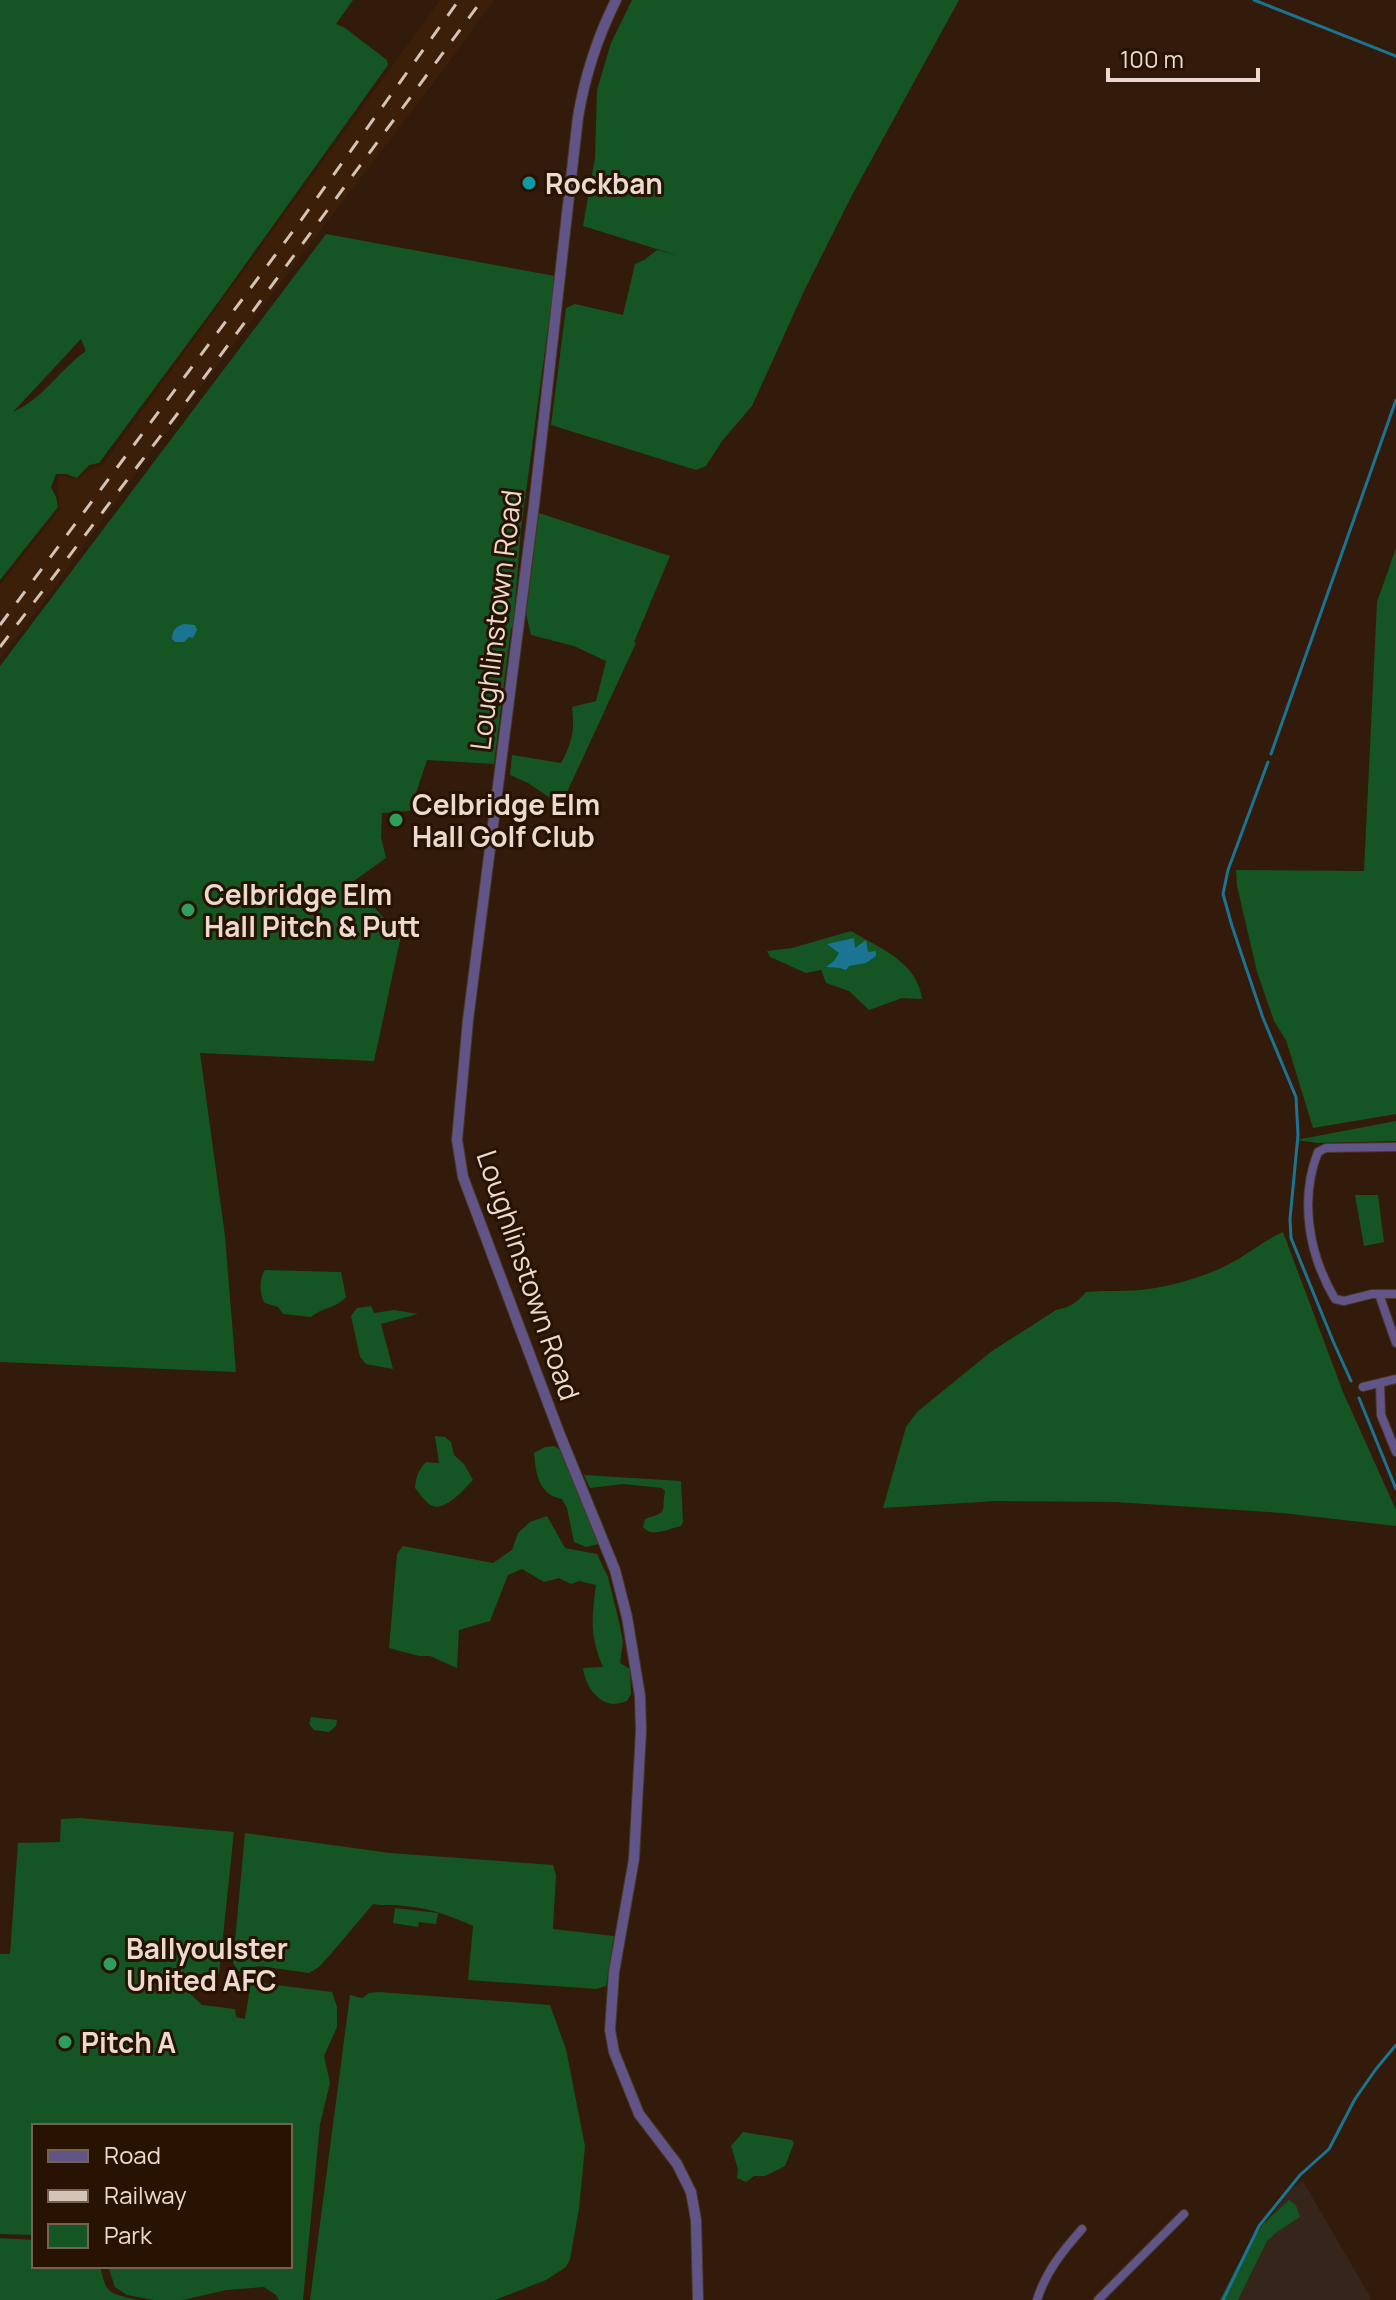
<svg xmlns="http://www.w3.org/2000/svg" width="1396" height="2300" viewBox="0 0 1396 2300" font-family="Manrope,sans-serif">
	<rect width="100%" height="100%" fill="#321b0a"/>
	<!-- built -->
	<path fill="#3c1f08" d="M440 0H494L443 70 157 445 45 600 0 659V585L60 509 57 481 59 476 78 479 90 470 102 466Z"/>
	<!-- industrial -->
	<path fill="#35251b" d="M1303 2181 1372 2300H1220L1247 2247 1292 2188Z"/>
	<!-- green -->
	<path fill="#145523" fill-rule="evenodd" d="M0 0H353L336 24 345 28 387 60 388 65 214 308 99 463 89 465 77 478 66 474H56L51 487 56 497 58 507 0 580ZM81 339 86 351C60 369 43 399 13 412Z
		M632 0H959L851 197 805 289 752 406 722 441 706 466 696 470 551 425 566 308 575 304 623 315 635 264 644 260 657 250 676 255 583 226 595 158 597 90 611 43Z
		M326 234 555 276 521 529 513 629 511 628 494 764 427 760 410 811 382 813 381 837 386 858 351 883 401 936 374 1061 200 1053 225 1236 236 1372 0 1362V666Z
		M539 513 670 556 634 642 636 643 561 805 528 783 510 775 512 755 561 763C572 744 575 729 572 707L596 701 606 661 574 646 531 635 526 614Z
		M1396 548V1114L1313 1128 1286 1040 1274 1021 1257 972 1237 886 1236 870 1364 871 1377 602Z
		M851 931C879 948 918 962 922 999L902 998 869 1010 849 991 826 983 821 970 806 973 770 957 767 951 792 948Z
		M1396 1121V1141L1318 1143 1296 1140Z
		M1355 1195H1378L1384 1242 1364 1246Z
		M1283 1232 1343 1392 1396 1510V1526L1282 1513 1116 1502 996 1501 883 1508 906 1427 917 1412 992 1351 1056 1310C1069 1308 1078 1302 1086 1292 1107 1290 1128 1292 1148 1289 1172 1286 1198 1278 1219 1269 1242 1259 1261 1242 1283 1232Z
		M265 1270 341 1272 346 1297C335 1309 325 1306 311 1317L283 1314 278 1307 265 1303C259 1295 259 1279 265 1270Z
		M371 1306 374 1313 394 1310 418 1314 381 1324 393 1369 366 1364 360 1357 351 1316 357 1308Z
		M435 1436 445 1437 451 1442 454 1455 464 1464 473 1480C464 1489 443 1515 429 1504 424 1500 419 1493 415 1488 416 1477 418 1470 426 1462L439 1463Z
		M554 1446 562 1451 599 1544 586 1547 574 1542 567 1508 562 1499C538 1494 536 1474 534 1453L545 1447Z
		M584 1475 681 1481 683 1522 681 1526C668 1529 652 1538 643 1527L645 1519C669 1511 661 1514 665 1491L662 1488 623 1484 590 1488Z
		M547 1516 565 1548 597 1554 608 1577 619 1622 623 1642 620 1663 630 1669 631 1694 627 1701C622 1702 618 1704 613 1704 595 1702 585 1683 583 1668L603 1667C589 1634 592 1618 596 1585L579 1581 571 1584 559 1578 544 1582 522 1569 508 1575 490 1621 459 1630 457 1668 430 1656H419L389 1648 397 1554 403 1546 493 1563 512 1550 518 1533 530 1522Z
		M311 1717 337 1720 336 1726 329 1732 314 1730 309 1724Z
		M80 1818 234 1832 219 1974H136L166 1989 187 1991 202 2005 235 2009 236 2017 245 2019 251 1982 332 1992 337 2007V2027L324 2056 330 2083 320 2124 303 2300H279L276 2295 264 2287 226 2290 183 2300H154L127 2295 115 2287 108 2266H290V2126H34V2235L0 2234V1954H10L18 1843 60 1842 61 1819Z
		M245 1833 390 1853 553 1865 556 1875 553 1929 614 1936 606 1986 596 1989 468 1980 473 1926C451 1916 429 1908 405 1906 394 1904 383 1906 373 1904L330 1955 319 1967 309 1973 259 1966 238 1971 233 1963Z
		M395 1908 438 1913 436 1924 419 1922 418 1927 393 1923Z
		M379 1992 550 2005 566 2049 585 2146 579 2209 570 2259 566 2267 546 2280 495 2300H310L350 1995 362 1998 369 1993Z
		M743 2132 792 2140 794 2143 785 2166 765 2176H754L746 2182 737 2178 738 2169 731 2146Z
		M1289 2200 1296 2205 1300 2217 1277 2232 1267 2241 1238 2300H1220L1247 2247 1263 2224Z
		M0 2238 34 2240V2266H100C107 2296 108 2292 137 2300H0Z"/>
	<!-- water -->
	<path fill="#1b7491" d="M184 624 195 625 197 630 193 638 189 637 184 642H175L172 639C173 629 175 627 184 624Z
		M854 938 855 948 866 940 868 952 876 951V956L866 963 849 966 846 970 840 968 826 967 834 961 839 953 827 944Z"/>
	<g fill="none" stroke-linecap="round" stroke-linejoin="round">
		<!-- stream -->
		<path stroke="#1b7491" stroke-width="3" d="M1254 0 1396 56
			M1271 754 1396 400
			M1268 762 1228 870 1223 894 1232 926 1263 1018 1296 1097 1298 1135 1290 1219 1291 1238 1333 1341 1351 1381
			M1359 1398 1396 1489
			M1223 2300 1259 2226 1300 2175 1329 2149 1355 2099 1376 2069 1396 2045"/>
		<!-- minor casing -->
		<g stroke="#4c3626" stroke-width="10">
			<path id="minor" d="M1396 1147 1326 1148 1318 1152C1299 1200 1309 1255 1335 1299L1344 1301 1372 1294H1396
				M1379 1294 1396 1343
				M1380 1383 1381 1415 1396 1452
				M1363 1387 1396 1379
				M1037 2300C1046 2271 1062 2252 1082 2229
				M1098 2300 1184 2214"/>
		</g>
		<!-- tertiary casing -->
		<g stroke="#4c3626" stroke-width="12">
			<path id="tertiary" d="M616 0C597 38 585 75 578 117L534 505 468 1020 457 1140 463 1177 560 1435 615 1570 627 1617 640 1696 641 1731 634 1859 614 1972 610 2030 614 2052 639 2114 677 2164 691 2192 696 2220 698 2300"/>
		</g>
		<!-- minor -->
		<use href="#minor" stroke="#605586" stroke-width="8"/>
		<!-- tertiary -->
		<use href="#tertiary" stroke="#605586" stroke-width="10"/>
		<!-- rail -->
		<path stroke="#d4c3b7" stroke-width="3" stroke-dasharray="14 14" stroke-linecap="butt" d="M0 625 299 223 459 0
			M0 647 178 413 482 0"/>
	</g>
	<!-- markers -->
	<circle fill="#0f9aa8" stroke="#281202" stroke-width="3" cx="529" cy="183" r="8"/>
	<g fill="#2e9e5b" stroke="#281202" stroke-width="3">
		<circle cx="396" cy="820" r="8"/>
		<circle cx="188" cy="910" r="8"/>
		<circle cx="110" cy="1964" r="8"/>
		<circle cx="65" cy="2042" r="8"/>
	</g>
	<g text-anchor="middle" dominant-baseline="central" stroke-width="6" stroke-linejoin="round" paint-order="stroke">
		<!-- poi labels -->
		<g font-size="28" font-weight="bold" fill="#eadacf" stroke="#281202" text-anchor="start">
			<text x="545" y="183">Rockban</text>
			<text x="412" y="804">Celbridge Elm<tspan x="412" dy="32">Hall Golf Club</tspan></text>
			<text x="204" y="894">Celbridge Elm<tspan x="204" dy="32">Hall Pitch &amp; Putt</tspan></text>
			<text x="126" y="1948">Ballyoulster<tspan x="126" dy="32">United AFC</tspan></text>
			<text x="81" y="2042">Pitch A</text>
		</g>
		<!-- street labels -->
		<g font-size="28" fill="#eadacf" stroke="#281202">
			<text transform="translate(495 620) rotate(-83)">Loughlinstown Road</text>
			<text transform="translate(529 1275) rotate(71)">Loughlinstown Road</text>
		</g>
	</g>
	<!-- legend -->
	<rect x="32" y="2124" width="260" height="144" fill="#281202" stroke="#766254" stroke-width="2"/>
	<rect x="48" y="2150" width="40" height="12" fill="#605586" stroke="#766254" stroke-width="2"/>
	<text x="104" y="2164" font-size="24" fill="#eadacf">Road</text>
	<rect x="48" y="2190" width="40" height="12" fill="#d4c3b7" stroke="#766254" stroke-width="2"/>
	<text x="104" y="2204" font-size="24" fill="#eadacf">Railway</text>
	<rect x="48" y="2224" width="40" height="24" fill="#145523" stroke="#766254" stroke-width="2"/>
	<text x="104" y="2244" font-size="24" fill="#eadacf">Park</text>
	<!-- scale -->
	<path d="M1108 68v12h150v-12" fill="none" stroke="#eadacf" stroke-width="4"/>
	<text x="1120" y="68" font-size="24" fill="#eadacf" stroke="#281202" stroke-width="6" paint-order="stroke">100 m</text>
</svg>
